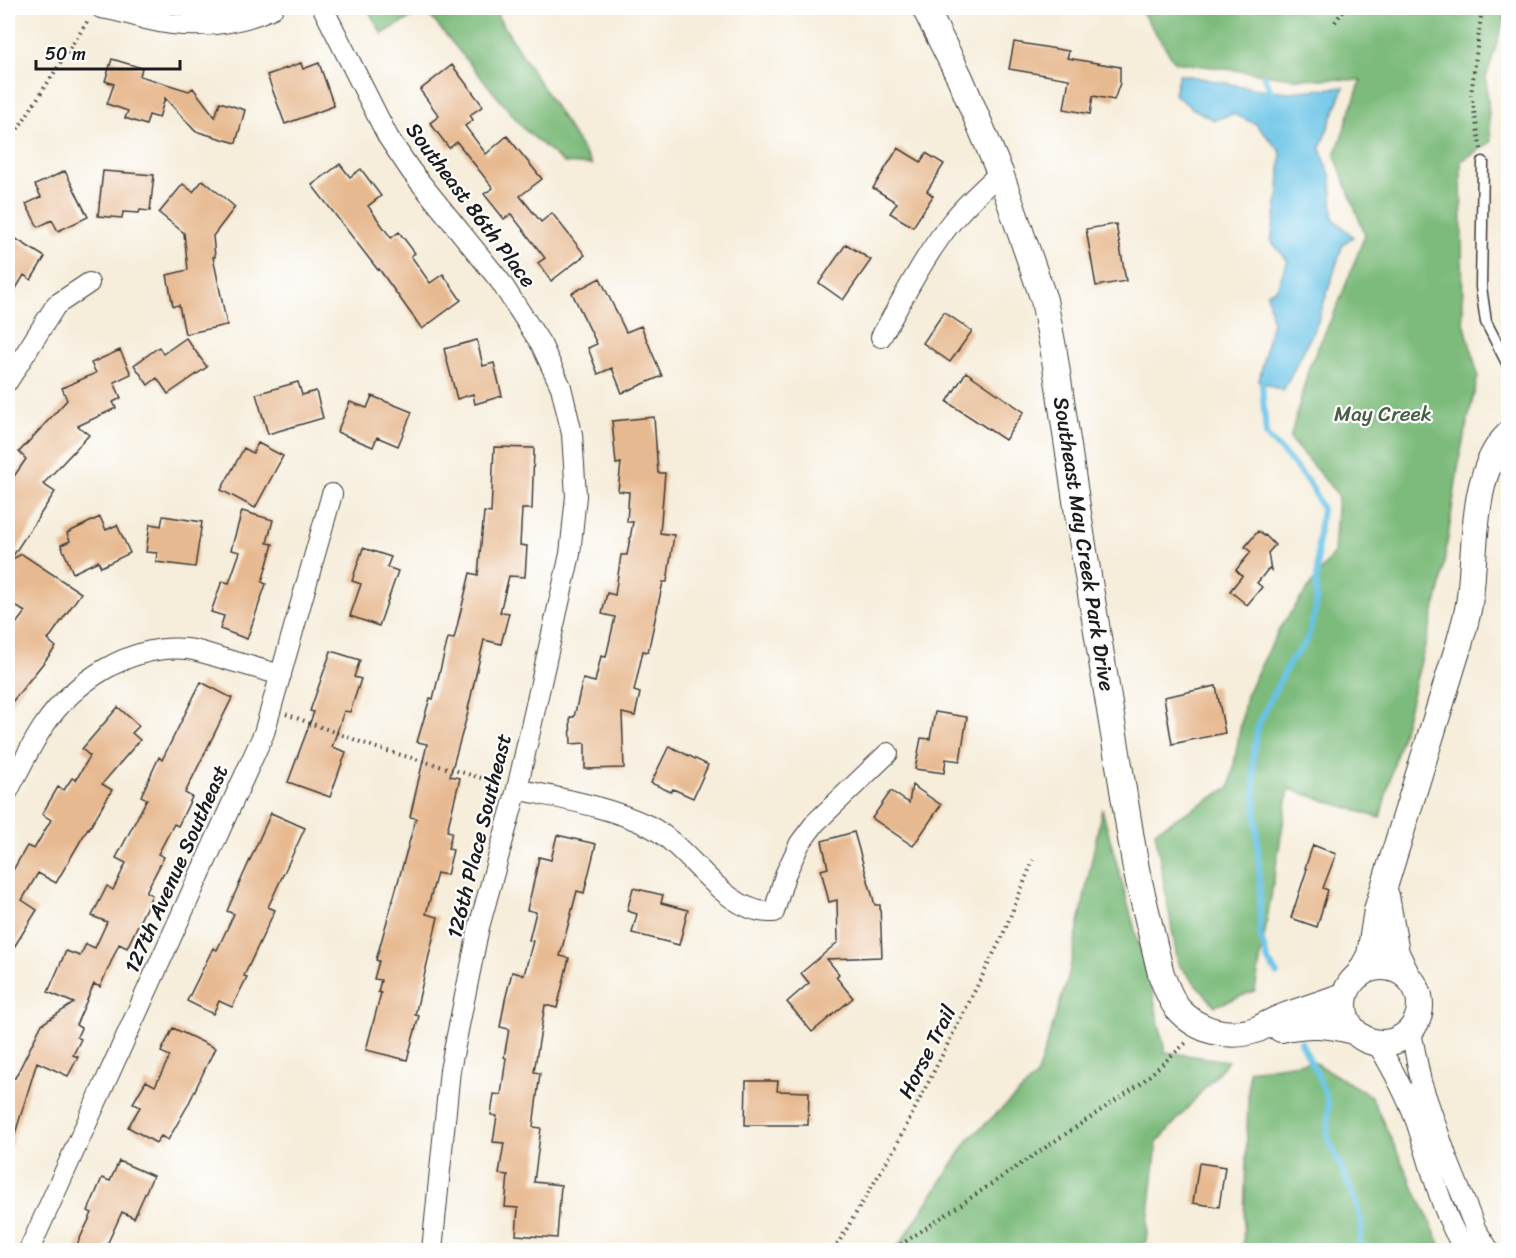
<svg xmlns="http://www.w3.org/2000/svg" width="1516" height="1258" viewBox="0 0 1516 1258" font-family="Sriracha,sans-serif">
	<rect width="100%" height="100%" fill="#fff"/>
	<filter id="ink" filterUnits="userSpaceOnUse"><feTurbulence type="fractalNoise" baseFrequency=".0167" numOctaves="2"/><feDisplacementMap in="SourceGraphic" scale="12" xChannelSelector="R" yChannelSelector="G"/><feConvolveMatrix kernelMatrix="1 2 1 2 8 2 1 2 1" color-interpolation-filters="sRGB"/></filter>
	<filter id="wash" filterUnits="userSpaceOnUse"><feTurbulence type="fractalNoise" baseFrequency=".008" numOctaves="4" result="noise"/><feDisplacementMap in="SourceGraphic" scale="24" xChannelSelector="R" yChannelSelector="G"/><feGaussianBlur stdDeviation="1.35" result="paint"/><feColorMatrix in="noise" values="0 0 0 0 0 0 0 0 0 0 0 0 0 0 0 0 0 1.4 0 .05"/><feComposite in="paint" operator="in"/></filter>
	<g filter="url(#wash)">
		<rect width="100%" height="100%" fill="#f6edda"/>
		<!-- forest -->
		<path fill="#7dbb7b" stroke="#4c6c4c" stroke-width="1.5" d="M367 8H499L498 17 592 165 564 163 525 130 425 10 382 34Z
			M1139 8H1508L1486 78 1491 142 1461 161 1463 318 1478 376 1460 455 1441 585 1380 818 1289 789 1255 991 1215 1006 1178 964 1155 831 1230 787 1246 695 1281 626 1334 553 1338 495 1290 439 1309 367 1339 302 1365 235 1335 156 1361 80 1292 78 1175 62Z
			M1102 809 1154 1000 1165 1052 1228 1061 1157 1143 1145 1250H896L969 1139 1036 1077 1068 978Z
			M1312 1061 1371 1096 1443 1250H1243L1249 1070Z"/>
		<!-- water -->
		<path fill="#68c3e6" stroke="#427081" stroke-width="1.5" d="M1179 74 1251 88 1289 92 1344 87 1320 148 1331 177 1333 218 1353 237 1343 244 1317 324 1283 391 1259 381 1272 321 1267 293 1277 288 1288 261 1271 241 1279 191 1281 152 1256 124 1233 114 1214 120 1192 108 1174 94Z"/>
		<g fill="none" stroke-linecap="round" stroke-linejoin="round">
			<!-- stream -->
			<path stroke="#68c3e6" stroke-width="6" d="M1264 76 1274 98
				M1264 376 1262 383 1266 435 1288 458 1312 487 1322 509 1318 540 1316 607 1307 641 1290 662 1270 700 1257 729 1253 759 1260 887V934L1268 961 1277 974
				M1301 1042 1318 1076 1328 1101V1138L1354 1197 1362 1224 1358 1250"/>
		</g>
		<g id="blocks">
			<!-- building -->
			<path fill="#e7b990" d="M1014 42 1069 51 1067 58 1120 67V83L1114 100 1093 96 1090 114 1064 109 1069 79 1009 69Z
				M112 59 142 68 140 76 189 91 193 88 215 117 220 102 245 110 236 143 195 131 165 98 159 118 149 115 146 125 125 118 128 111 107 104 114 84 105 81Z
				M301 63 303 69 319 63 334 106 285 124 267 75Z
				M452 65 483 106 470 115 473 120 465 126 486 154 507 136 542 179 520 196 541 222 552 213 585 255 551 281 538 263 545 258 511 214 504 219 484 194 493 188 457 142 449 148 430 123 439 116 420 90Z
				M898 148 921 162 926 153 944 164 927 191 933 196 913 227 890 213 897 203 873 188Z
				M340 164 350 177 361 169 381 196 368 206 391 238 399 232 415 253 411 256 430 283 443 274 461 300 422 329 379 269 378 270 312 185Z
				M65 171 88 217 58 231 52 220 38 227 26 204 41 197 35 185Z
				M103 171 154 175 150 211 140 210 139 213 123 212 122 218 98 216Z
				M203 180 235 207 213 236 215 257H213L227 325 185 334 179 305 173 306 167 275 188 270 184 233 159 213 183 184 193 192Z
				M1116 224 1126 281 1096 286 1086 229Z
				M8 234 45 257 31 280 24 275 8 302Z
				M846 244 871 260 843 300 819 283Z
				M600 278 626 332 641 326 662 376 622 393 612 368 598 374 588 348 597 344 572 293Z
				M944 312 972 331 950 362 923 343Z
				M186 338 207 367 168 394 157 378 148 385 134 365 159 347 163 354Z
				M477 340 483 366 494 363 502 396 475 404 473 394 457 399 444 349Z
				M120 350 131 374 114 382 121 398 113 402 116 408 78 426 89 435 43 484 55 492 10 560 22 554 81 593 48 640 56 647 8 707V634L25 612 8 601V485L26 459 19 452 67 400 62 388 96 373 91 363Z
				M966 372 1024 412 1005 440 947 402Z
				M298 382 302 395 316 391 323 418 268 434 256 394Z
				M372 396 412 412 398 446 377 437 373 447 337 432 350 402 367 408Z
				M654 417 658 473H665L660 533 674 535 667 582H663L648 652 643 651 634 691 640 693 635 716 622 713 624 768 585 769V743L571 744 570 717H574L583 679 595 682 601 656 606 657 615 617 602 614 607 593 615 595 621 555H627L633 522H627L629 492 618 491 621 463 616 464 612 421Z
				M258 443 283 456 255 508 221 490 244 448 253 453Z
				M494 447 534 448 532 509H522L520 545 527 546 525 577 509 576 500 612 509 613 501 644 484 640 468 709H469L450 776 460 778 447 831 452 832 448 849 453 850 447 875 437 873 426 914 438 917 415 1015 419 1016 407 1060 366 1050 381 993 378 992 381 980 374 979 379 961 376 960 416 818 410 817 427 744 417 742 430 698 433 699 448 638 454 639 470 573 478 575 484 512 491 513Z
				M242 511 273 520 267 543 273 544 262 582 266 584 247 639 220 629 224 616 211 612 222 581 229 583 240 552 231 550Z
				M163 516 202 522 195 567 156 562 157 553 146 552 150 524 161 526Z
				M100 517 106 530 117 525 130 553 101 567 98 561 73 573 61 545 70 541 67 533Z
				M1258 531 1264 536 1265 535 1275 545 1268 553 1271 570 1269 568 1257 583 1262 587 1247 605 1230 591 1242 576 1236 570 1251 552 1245 547Z
				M363 548 391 557 387 567 398 571 379 626 350 616 361 584 352 581Z
				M331 651 360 660 354 677 361 679 350 712 344 711 332 747 346 752 330 797 288 782 314 712 310 711Z
				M201 682 232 698 185 793 192 797 178 826 174 824 158 854 164 857 146 892 152 895 127 948 119 944 100 987 94 984 76 1025 81 1028 77 1037 81 1039 73 1055 78 1057 68 1076 37 1062 11 1147 8 1146V1076L15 1078 42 1024 74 1003 48 992 66 951 80 956 86 944 95 948 107 922 92 916 107 886 113 890 126 863 116 858 147 799 141 796 159 757 162 760Z
				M1216 686 1225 733 1172 744 1164 697Z
				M118 707 139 726 132 733 140 740 102 784 112 790 89 829 88 828 56 883 38 873 22 900 37 910 8 957V879L27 846 34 849 51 820 42 814 58 787 64 790 72 778 76 780 90 756 82 749Z
				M935 712 967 717 960 761 946 759 944 773 915 769 921 738 930 739Z
				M669 746 708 765 693 798 673 789 671 792 651 783Z
				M912 785 941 805 913 846 872 818 891 791 909 803Z
				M271 813 305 828 268 907 275 910 244 976 247 977 232 1007 219 1001 213 1014 187 1001 213 948 217 950 234 914 227 911Z
				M854 832 875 905H880L882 957 827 959 839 974 836 977 853 998 812 1032 787 1002 809 983 801 973 838 942 837 900 829 902 821 870 828 868 822 841Z
				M557 835 596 844 584 893 577 891 560 956 569 958 557 1008 545 1005 534 1072 540 1073 533 1127 541 1128 534 1182 561 1185 557 1238 516 1235 518 1208 505 1207 508 1175 499 1174 504 1143 493 1142 497 1116 491 1115 494 1094 501 1095 506 1058 504 1057 509 1029 500 1027 505 1000 512 972 524 975 533 941 529 940 536 912 527 910 534 881 539 857 551 860Z
				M1313 845 1336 854 1323 888 1328 890 1317 927 1291 918 1307 869 1305 868Z
				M633 888 663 895 661 903 688 910 679 945 632 933 637 914 627 911Z
				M173 1028 215 1048 188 1105 168 1140 161 1136 156 1143 128 1127 140 1107 133 1103 146 1081 155 1086 170 1056 161 1052Z
				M746 1081H778L777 1091 809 1092 808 1125H745Z
				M119 1161 153 1176 134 1218 122 1212 104 1251H74L92 1213 88 1211 102 1178 110 1181Z
				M1199 1163 1225 1167 1219 1207 1193 1203Z"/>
		</g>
	</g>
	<g filter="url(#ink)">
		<use href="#blocks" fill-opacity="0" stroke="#3d3b38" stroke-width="1.5"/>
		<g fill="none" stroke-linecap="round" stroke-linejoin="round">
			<!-- service casing -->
			<g stroke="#3d3b38" stroke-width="13">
				<path id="service" d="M1483 162 1481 287 1486 322 1508 365"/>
			</g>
			<!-- minor casing -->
			<g stroke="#3d3b38" stroke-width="22">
				<path id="minor" d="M101 8C117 10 131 15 146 19 190 30 232 27 273 8
					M323 8 388 137 411 171 500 281 541 344 561 387 572 434 576 496 570 554 517 789 479 927 450 1070 432 1250
					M881 337C904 297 925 254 954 219 968 202 984 188 1000 173
					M8 381 56 305 89 283
					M517 789C561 799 608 806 649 826 688 846 715 899 756 910 761 912 768 912 774 912L785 875 800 843 816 822 888 753
					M8 791C19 770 30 747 43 727 74 681 130 644 187 649 197 650 208 654 218 657 239 663 260 669 281 675
					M1411 1032 1421 1082 1447 1158 1476 1230 1489 1250
					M1377 1043C1392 1068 1406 1094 1416 1121 1430 1162 1441 1214 1465 1250
					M29 1250 264 733 332 494"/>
			</g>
			<!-- tertiary casing -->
			<g stroke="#3d3b38" stroke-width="28">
				<path id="tertiary" d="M925 8 960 78 1000 173 1044 300 1054 353 1080 527 1136 869 1161 974C1165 985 1170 998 1177 1008 1197 1031 1229 1040 1258 1029 1266 1025 1274 1020 1283 1017 1304 1009 1325 1003 1345 995
					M1386 896 1396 953 1407 976
					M1344 1005a38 38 0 1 1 76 0a38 38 0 1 1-76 0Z
					M1359 975 1370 955 1377 910 1460 641C1463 629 1467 617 1469 604 1477 553 1469 473 1508 435
					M1281 1029C1309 1023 1326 1024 1354 1031"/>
			</g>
			<!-- path -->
			<path stroke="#3d3b38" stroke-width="4" stroke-dasharray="1.5 4.5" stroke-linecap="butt" d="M1335 22 1345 8
				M8 144 89 19
				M1481 149 1471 95 1482 8
				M286 714 377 748 499 783
				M834 1250 896 1146 1002 937 1033 860
				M871 1250 902 1244 1140 1084 1186 1043"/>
			<!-- service -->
			<use href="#service" stroke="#fff" stroke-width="10"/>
			<!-- minor -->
			<use href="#minor" stroke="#fff" stroke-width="20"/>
			<!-- tertiary -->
			<use href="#tertiary" stroke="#fff" stroke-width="26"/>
		</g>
	</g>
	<g text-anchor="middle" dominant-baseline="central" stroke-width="4.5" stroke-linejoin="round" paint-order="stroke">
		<!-- street labels -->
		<g font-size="21" fill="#1c1c1c" stroke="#fff">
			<text transform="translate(471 205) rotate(53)">Southeast 86th Place</text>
			<text transform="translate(1084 544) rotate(81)">Southeast May Creek Park Drive</text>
			<text transform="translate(479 836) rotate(-76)">126th Place Southeast</text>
			<text transform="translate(176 869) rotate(-66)">127th Avenue Southeast</text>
			<text transform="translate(927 1052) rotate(-63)">Horse Trail</text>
		</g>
		<!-- park labels -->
		<g font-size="21" fill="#495f45" stroke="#fff">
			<text x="1383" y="414">May Creek</text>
		</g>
	</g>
	<!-- margin -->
	<rect width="1516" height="1258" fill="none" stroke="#fff" stroke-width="30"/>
	<!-- scale -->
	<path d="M36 60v9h144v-9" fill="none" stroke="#1c1c1c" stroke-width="3"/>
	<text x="45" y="60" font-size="18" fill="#1c1c1c" stroke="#ffffff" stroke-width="4.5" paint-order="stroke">50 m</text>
</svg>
